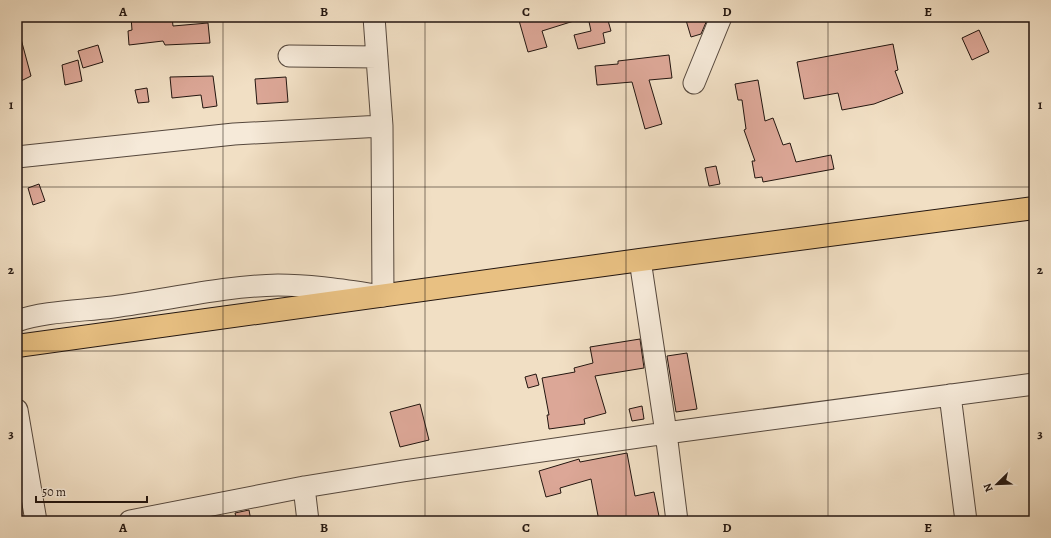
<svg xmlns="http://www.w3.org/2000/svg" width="1051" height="538" viewBox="0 0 1051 538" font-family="Alegreya,serif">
	<rect width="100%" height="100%" fill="#f1dfc4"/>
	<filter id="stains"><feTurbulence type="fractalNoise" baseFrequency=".005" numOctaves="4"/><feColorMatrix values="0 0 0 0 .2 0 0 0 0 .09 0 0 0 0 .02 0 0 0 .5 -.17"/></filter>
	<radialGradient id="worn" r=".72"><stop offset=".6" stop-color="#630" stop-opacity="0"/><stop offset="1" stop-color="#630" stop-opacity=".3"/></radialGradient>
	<!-- building -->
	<path fill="#dca797" stroke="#231610" d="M131 17H172L173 26 208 23 210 43 165 45 163 41 129 45 128 31 132 30Z
		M518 17H577V20L542 31 547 47 528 52Z
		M588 17H607L611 31 603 33 605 43 578 49 574 35 591 31Z
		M685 17H706L707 20 701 34 691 37Z
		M979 30 989 52 972 60 962 38Z
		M17 39H21L31 76 17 83Z
		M893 44 898 70 895 71 903 93 874 104 842 110 838 93 804 99 797 62Z
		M98 45 103 62 83 68 78 51Z
		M669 55 672 78 649 80 662 124 645 129 632 82 597 85 595 66 618 64V61Z
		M78 60 82 81 65 85 62 65Z
		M213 76 217 106 203 108 201 95 172 98 170 77Z
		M286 77 288 102 257 104 255 79Z
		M758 80 765 121 773 118 783 145 790 143 796 162 831 155 834 169 763 182 762 177 755 178 752 161H755L744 130 746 129 742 100H738L735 84Z
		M147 88 149 102 138 103 135 90Z
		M716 166 720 184 709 186 705 168Z
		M39 184 45 201 33 205 28 188Z
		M640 339 644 368 595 376 606 413 584 419 585 424 549 429 547 415H549L542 378 575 372 574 368 593 363 590 347Z
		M687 353 697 409 676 412 667 356Z
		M536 374 539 385 528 388 525 377Z
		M420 404 429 440 400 447 390 412Z
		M642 406 644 419 632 421 629 409Z
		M627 453 635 496 654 492 660 521H599L591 479 560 488 561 493 546 497 539 471 579 459 580 462Z
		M249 510 251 521H237L235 513Z"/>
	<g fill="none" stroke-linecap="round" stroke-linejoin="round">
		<!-- minor casing -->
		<g stroke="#56483d" stroke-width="23">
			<path id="minor" d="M289 56 377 57
				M694 83 721 17
				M17 157 234 134 382 126
				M640 260 666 433 677 521
				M17 321C44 311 83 311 113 307 168 300 222 286 278 285 313 285 348 291 383 296L382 126 374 17
				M950 395 966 521
				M17 410 36 521
				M304 487 308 521
				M130 521 304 487 403 471 666 433 1034 384"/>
		</g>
		<!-- highway casing -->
		<g stroke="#231610" stroke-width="24">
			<path id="highway" d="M17 346 640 260 1034 208"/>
		</g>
		<!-- minor -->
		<use href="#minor" stroke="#f6ead9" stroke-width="21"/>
		<!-- highway -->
		<use href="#highway" stroke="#e8c082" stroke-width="22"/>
	</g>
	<!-- grid -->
	<path fill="none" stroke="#231610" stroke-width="1" stroke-opacity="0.55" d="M223 17V521M425 17V521M626 17V521M828 17V521M17 187H1034M17 351H1034"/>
	<!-- margin -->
	<rect width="1051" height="538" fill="none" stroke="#f1dfc4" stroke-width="44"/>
	<!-- north arrow -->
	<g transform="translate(997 484) rotate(247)" stroke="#f6ead9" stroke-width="3" paint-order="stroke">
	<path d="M0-3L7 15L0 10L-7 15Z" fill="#231610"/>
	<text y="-6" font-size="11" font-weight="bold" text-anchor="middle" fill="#231610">N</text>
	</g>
	<!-- scale -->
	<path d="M36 496v6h111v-6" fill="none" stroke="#231610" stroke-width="2"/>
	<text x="42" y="496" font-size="12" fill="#231610" stroke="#f6ead9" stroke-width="3" paint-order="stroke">50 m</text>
	<rect x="22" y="22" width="1007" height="494" fill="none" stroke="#231610" stroke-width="1.5"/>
	<g font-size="13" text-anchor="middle" font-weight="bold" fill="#231610">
		<text x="123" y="16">A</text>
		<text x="324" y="16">B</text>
		<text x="526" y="16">C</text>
		<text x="727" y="16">D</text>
		<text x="928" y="16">E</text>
		<text x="11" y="109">1</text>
		<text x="1040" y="109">1</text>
		<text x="11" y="274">2</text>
		<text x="1040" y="274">2</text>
		<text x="11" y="438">3</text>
		<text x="1040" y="438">3</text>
		<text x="123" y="532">A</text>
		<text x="324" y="532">B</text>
		<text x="526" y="532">C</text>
		<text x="727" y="532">D</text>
		<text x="928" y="532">E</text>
	</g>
	<rect width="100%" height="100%" filter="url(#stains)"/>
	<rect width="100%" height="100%" fill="url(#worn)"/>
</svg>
